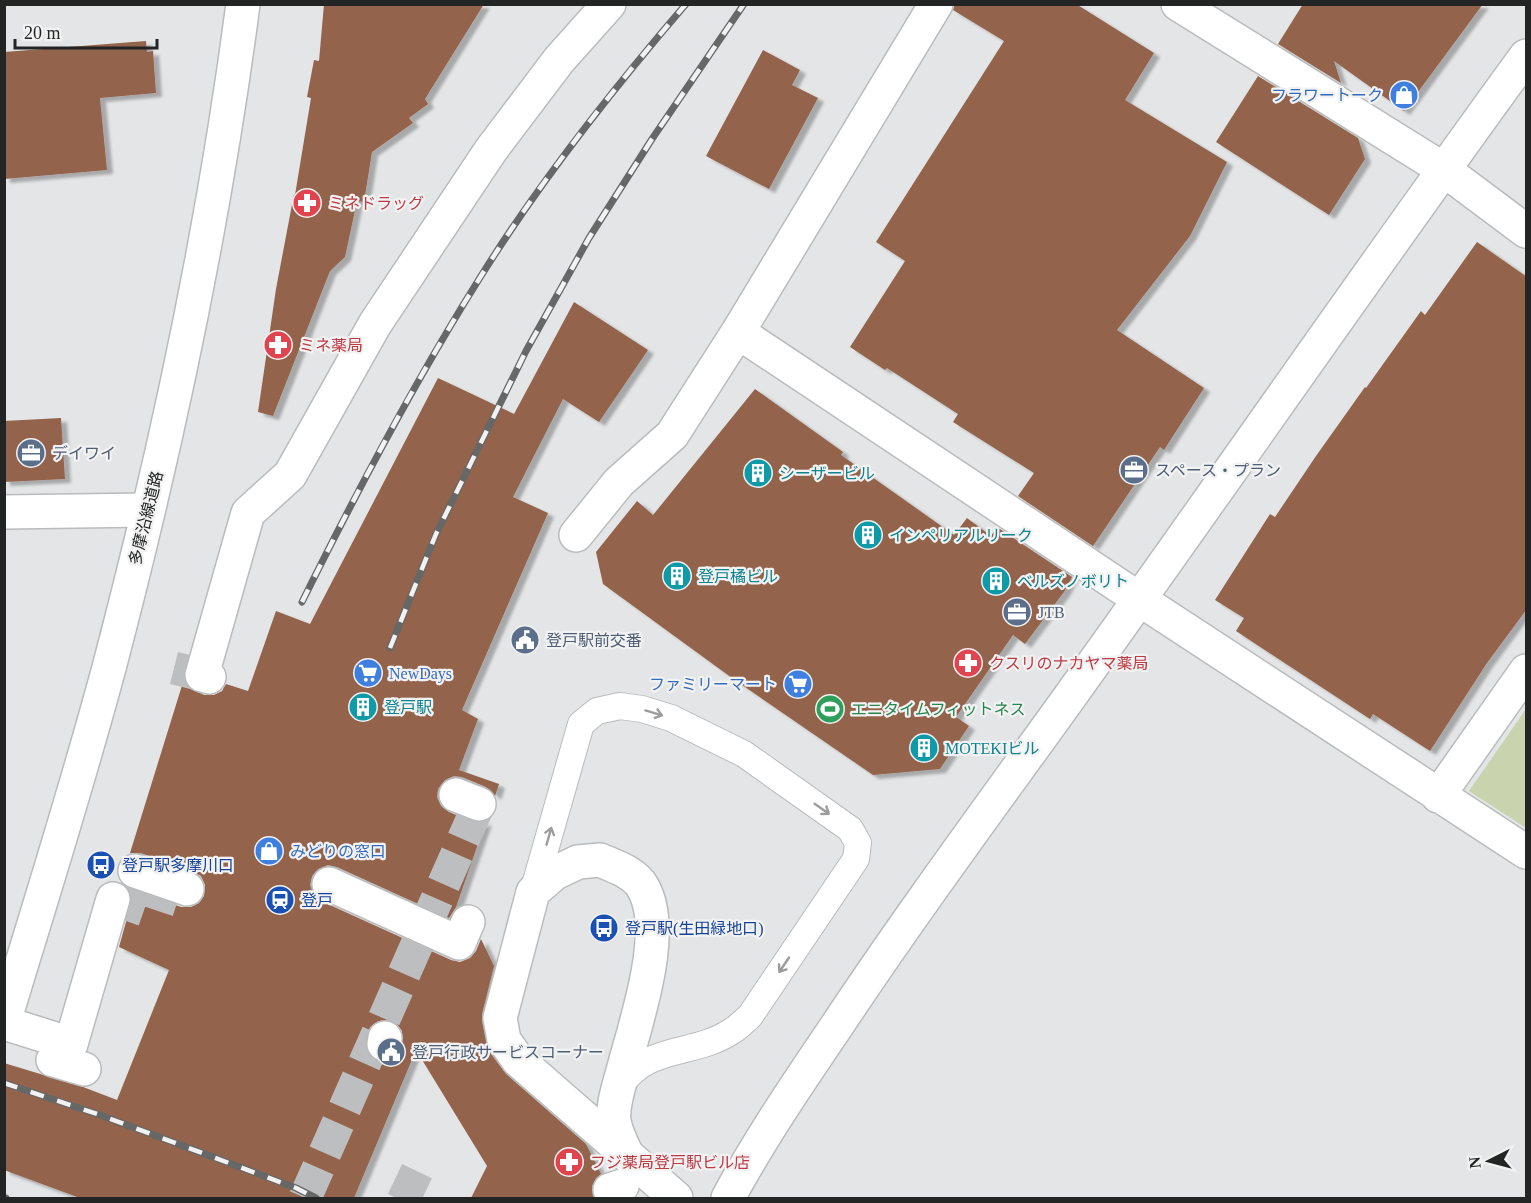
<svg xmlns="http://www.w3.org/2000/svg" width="1531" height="1203" viewBox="0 0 1531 1203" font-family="'Times New Roman','Noto Sans JP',serif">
	<defs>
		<filter id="shadow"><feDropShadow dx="6" dy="4" stdDeviation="1.5" flood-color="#0004"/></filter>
	</defs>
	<rect width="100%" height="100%" fill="#e4e5e6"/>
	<!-- green -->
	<path fill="#c9d3ae" d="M1526 709V828L1469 791Z"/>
	<!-- building -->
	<path fill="#93634c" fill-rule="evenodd" filter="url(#shadow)" d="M324 4H484L425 99 428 104 409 118 413 123 372 152 364 202 357 201 345 257 330 271 273 416 258 412 276 289 294 194 295 195 311 98 307 97 314 60 319 61Z
		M955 4H1076L1154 53 1125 100 1227 162 1190 236 1117 330 1204 388 1164 450 1160 447 1093 546 1018 496 1034 473 953 422 958 414 887 368 885 370 850 347 905 261 876 242 1004 41 953 10Z
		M1303 4H1483L1404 111 1334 61 1341 83 1278 44Z
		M146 41 147 52 153 51 156 93 100 98 107 170 4 179V52Z
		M763 50 800 70 792 85 818 98 769 189 706 156Z
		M1258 76 1358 138 1365 159 1329 215 1216 142Z
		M1477 242 1527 277V609L1487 663 1430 751 1373 714 1370 719 1236 631 1244 618 1215 600 1270 514 1275 517 1316 456 1365 387 1366 388 1421 311 1425 315Z
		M574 302 648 350 599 422 563 399 513 497 548 513 462 710 478 719 459 770 499 784 495 796 486 787 462 777 454 776 445 780 438 789 437 797 441 806 449 812 473 822 481 823 486 821 456 907 449 918 337 867 328 865 318 869 312 876 310 885 313 894 321 901 451 960 460 962 470 958 476 951 481 939 494 966 482 1014V1021L488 1050 506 1074 586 1144 601 1174 596 1178 592 1186 594 1198H471L487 1166 416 1050 354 1198H80L4 1170V1063L83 1087 117 1100 169 970 119 947 131 904 129 889 181 907H191L199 903 204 896 205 885 201 876 194 872 141 853H130L184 679 189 688 204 695H214L222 691 226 684 248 691 276 611 310 624 438 378 514 414ZM389 1020 396 1023 402 1031V1047L399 1055 391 1061 380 1062 373 1059 367 1051V1035L370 1027 378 1021Z
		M755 389 843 452 841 455 954 535 967 518 991 536 997 527 1072 577 1064 592 1025 644 1013 635 956 717 969 726 940 769 873 775 732 678 603 584 596 552 637 501 653 515Z
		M61 418 65 479 4 482V421Z"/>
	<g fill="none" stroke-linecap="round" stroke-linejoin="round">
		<!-- pedestrian-tunnel -->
		<path stroke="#bdbebf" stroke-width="33" stroke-dasharray="33 16" stroke-linecap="butt" d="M174 668 202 675
			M113 899 156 914 167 881
			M395 1179 435 1198
			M305 1198 479 804"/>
		<!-- service casing -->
		<g stroke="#babbbc" stroke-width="28">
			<path id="service" d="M533 892 581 724 597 711 620 706 642 709 671 718 744 754 850 829 858 843 856 859 750 1016C744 1021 739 1027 732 1031 693 1057 649 1043 619 1087"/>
		</g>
		<!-- pedestrian casing -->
		<g stroke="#babbbc" stroke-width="36">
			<path id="pedestrian" d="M209 677 202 675 248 513 290 475 375 324 491 150 559 60 609 4
				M456 795 479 804
				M135 871 187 889
				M329 884 459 943 468 922
				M4 1023 71 1044 113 899
				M384 1044 385 1038
				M53 1060 84 1069
				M610 1190 622 1186"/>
		</g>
		<!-- minor casing -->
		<g stroke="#babbbc" stroke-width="36">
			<path id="minor" d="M1178 4 1443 169 1526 231
				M738 332 1139 599 1526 852
				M4 512 148 510
				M576 535 619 482 672 435 738 332 936 4
				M1438 796 1526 671
				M600 860C614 866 630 871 640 883 671 925 635 1024 623 1071 619 1086 612 1106 614 1121 616 1133 622 1145 627 1155L518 1060 504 1040 500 1018 533 892 555 873 578 862Z"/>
		</g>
		<!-- tertiary casing -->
		<g stroke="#babbbc" stroke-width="36">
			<path id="tertiary" d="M627 1155 676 1198
				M728 1198C760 1139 798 1083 836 1027 911 914 992 805 1071 695 1224 482 1372 267 1526 56"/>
		</g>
		<!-- primary casing -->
		<g stroke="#babbbc" stroke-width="36">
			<path id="primary" d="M4 1022C40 903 78 784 110 664 167 447 214 227 243 4"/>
		</g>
		<!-- service -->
		<use href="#service" stroke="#fff" stroke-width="26"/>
		<!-- pedestrian -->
		<use href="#pedestrian" stroke="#fff" stroke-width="33"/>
		<!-- minor -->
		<use href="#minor" stroke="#fff" stroke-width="33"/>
		<!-- tertiary -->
		<use href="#tertiary" stroke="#fff" stroke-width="33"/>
		<!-- primary -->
		<use href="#primary" stroke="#fff" stroke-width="33"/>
		<!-- rail casing -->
		<g stroke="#666767" stroke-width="7">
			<path id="rail" d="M302 602C357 491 415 381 481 276 541 180 612 90 686 4
				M390 648 436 534 526 351 589 238 652 139 744 4
				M4 1083 100 1115 296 1188 316 1198
				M4 1198H6"/>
		</g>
		<!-- rail -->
		<use href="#rail" stroke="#f2f2f3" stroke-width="4.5" stroke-dasharray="14" stroke-linecap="butt"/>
	</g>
	<!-- one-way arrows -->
	<defs><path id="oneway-shaft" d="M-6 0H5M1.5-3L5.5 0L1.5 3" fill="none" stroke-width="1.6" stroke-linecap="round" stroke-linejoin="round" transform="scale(1.5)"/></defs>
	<g stroke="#9c9c9c">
		<use href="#oneway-shaft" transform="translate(654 713) rotate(17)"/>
		<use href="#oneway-shaft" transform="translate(822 809) rotate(35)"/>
		<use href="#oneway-shaft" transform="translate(549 836) rotate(-74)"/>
		<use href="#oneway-shaft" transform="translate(784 965) rotate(124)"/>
	</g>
	<!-- icons -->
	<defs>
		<g id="shop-disc" transform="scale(1.5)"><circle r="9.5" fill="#3f7fe0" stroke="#f2f2f3"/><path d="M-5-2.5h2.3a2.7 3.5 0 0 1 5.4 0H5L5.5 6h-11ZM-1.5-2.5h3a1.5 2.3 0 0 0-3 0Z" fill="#fff"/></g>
		<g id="pharmacy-disc" transform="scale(1.5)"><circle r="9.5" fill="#e0444e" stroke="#f2f2f3"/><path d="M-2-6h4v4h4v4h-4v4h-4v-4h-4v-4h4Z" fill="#fff"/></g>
		<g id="office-disc" transform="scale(1.5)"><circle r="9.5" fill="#5c6f8a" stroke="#f2f2f3"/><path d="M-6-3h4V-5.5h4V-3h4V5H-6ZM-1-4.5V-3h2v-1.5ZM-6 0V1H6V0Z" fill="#fff"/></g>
		<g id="building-disc" transform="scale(1.5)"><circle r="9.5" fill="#0f9aa8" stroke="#f2f2f3"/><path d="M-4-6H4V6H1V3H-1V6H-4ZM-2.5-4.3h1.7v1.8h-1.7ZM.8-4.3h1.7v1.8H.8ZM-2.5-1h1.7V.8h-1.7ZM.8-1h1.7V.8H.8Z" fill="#fff"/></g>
		<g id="civic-disc" transform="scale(1.5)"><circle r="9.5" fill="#5c6f8a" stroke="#f2f2f3"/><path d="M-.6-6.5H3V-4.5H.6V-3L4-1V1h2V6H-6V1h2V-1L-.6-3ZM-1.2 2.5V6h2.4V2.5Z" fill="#fff"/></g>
		<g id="supermarket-disc" transform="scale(1.5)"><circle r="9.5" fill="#3f7fe0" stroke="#f2f2f3"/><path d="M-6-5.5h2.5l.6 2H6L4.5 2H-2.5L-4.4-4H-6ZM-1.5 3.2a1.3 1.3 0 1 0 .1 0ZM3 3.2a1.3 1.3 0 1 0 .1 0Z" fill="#fff"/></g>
		<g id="stadium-disc" transform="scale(1.5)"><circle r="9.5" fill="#2e9e5b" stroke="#f2f2f3"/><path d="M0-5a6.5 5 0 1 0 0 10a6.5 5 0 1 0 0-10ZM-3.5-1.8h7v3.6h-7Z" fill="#fff"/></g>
		<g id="bus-disc" transform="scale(1.5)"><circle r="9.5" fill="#1a4fb4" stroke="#f2f2f3"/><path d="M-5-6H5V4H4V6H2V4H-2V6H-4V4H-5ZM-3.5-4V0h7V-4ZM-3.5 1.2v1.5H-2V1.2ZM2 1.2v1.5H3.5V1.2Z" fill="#fff"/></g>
		<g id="station-disc" transform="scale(1.5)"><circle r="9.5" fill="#1a4fb4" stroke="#f2f2f3"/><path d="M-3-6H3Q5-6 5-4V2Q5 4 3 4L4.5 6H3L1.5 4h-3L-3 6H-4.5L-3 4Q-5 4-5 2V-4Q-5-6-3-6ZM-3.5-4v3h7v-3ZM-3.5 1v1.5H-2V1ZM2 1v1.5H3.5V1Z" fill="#fff"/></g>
	</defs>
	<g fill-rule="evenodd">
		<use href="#shop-disc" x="1404" y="95"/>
		<use href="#pharmacy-disc" x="307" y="203"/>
		<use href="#pharmacy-disc" x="278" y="345"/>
		<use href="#office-disc" x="31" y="453"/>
		<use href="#office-disc" x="1134" y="470"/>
		<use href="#building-disc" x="758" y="473"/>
		<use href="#building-disc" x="868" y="535"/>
		<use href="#building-disc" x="677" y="576"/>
		<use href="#building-disc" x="996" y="581"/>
		<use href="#office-disc" x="1017" y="612"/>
		<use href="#civic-disc" x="525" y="640"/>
		<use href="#pharmacy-disc" x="968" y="663"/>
		<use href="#supermarket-disc" x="368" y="673"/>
		<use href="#supermarket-disc" x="798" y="684"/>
		<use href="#building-disc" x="363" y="707"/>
		<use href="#stadium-disc" x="830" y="709"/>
		<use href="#building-disc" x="924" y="748"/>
		<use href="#shop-disc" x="269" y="851"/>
		<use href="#bus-disc" x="101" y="865"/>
		<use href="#station-disc" x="280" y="900"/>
		<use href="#bus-disc" x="604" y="928"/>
		<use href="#civic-disc" x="391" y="1052"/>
		<use href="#pharmacy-disc" x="569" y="1162"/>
	</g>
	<g text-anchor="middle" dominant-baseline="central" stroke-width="4.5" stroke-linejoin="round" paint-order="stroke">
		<!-- shop labels -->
		<g font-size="16" fill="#366cbe" stroke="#f2f2f3" text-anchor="end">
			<text x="1383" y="95">フラワートーク</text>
			<text x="389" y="673" text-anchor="start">NewDays</text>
			<text x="777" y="684">ファミリーマート</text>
			<text x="290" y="851" text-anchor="start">みどりの窓口</text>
		</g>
		<!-- health labels -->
		<g font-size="16" fill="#be3a42" stroke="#f2f2f3" text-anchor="start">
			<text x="328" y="203">ミネドラッグ</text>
			<text x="299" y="345">ミネ薬局</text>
			<text x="989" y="663">クスリのナカヤマ薬局</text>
			<text x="590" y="1162">フジ薬局登戸駅ビル店</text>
		</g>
		<!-- service labels -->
		<g font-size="16" fill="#4e5e75" stroke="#f2f2f3" text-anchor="start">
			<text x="52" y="453">デイワイ</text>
			<text x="1155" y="470">スペース・プラン</text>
			<text x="1038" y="612">JTB</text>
			<text x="546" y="640">登戸駅前交番</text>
			<text x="412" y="1052">登戸行政サービスコーナー</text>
		</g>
		<!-- culture labels -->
		<g font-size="16" fill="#0d838f" stroke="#f2f2f3" text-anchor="start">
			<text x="779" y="473">シーザービル</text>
			<text x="889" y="535">インペリアルリーク</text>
			<text x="698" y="576">登戸橘ビル</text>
			<text x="1017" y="581">ベルズノボリト</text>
			<text x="384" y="707">登戸駅</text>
			<text x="945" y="748">MOTEKIビル</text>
		</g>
		<!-- street labels -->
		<g font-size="16" fill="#232424" stroke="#f2f2f3">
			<text transform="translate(146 518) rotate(-76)">多摩沿線道路</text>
		</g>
		<!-- leisure labels -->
		<g font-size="16" fill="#27864d" stroke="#f2f2f3" text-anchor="start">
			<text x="851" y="709">エニタイムフィットネス</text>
		</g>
		<!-- transit labels -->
		<g font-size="16" fill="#164399" stroke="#f2f2f3" text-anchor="start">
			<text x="122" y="865">登戸駅多摩川口</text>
			<text x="301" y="900">登戸</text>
			<text x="625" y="928">登戸駅(生田緑地口)</text>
		</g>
	</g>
	<!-- border -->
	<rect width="1531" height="1203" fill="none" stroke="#232424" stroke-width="12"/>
	<!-- north arrow -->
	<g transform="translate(1489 1161) rotate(264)" stroke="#f2f2f3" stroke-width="4.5" paint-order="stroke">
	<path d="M0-4.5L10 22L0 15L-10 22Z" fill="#232424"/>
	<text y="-9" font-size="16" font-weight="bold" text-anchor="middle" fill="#232424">N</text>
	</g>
	<!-- scale -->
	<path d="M15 39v9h142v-9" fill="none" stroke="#232424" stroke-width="3"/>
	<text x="24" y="39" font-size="18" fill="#232424" stroke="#f2f2f3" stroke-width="4.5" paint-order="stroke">20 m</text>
</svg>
